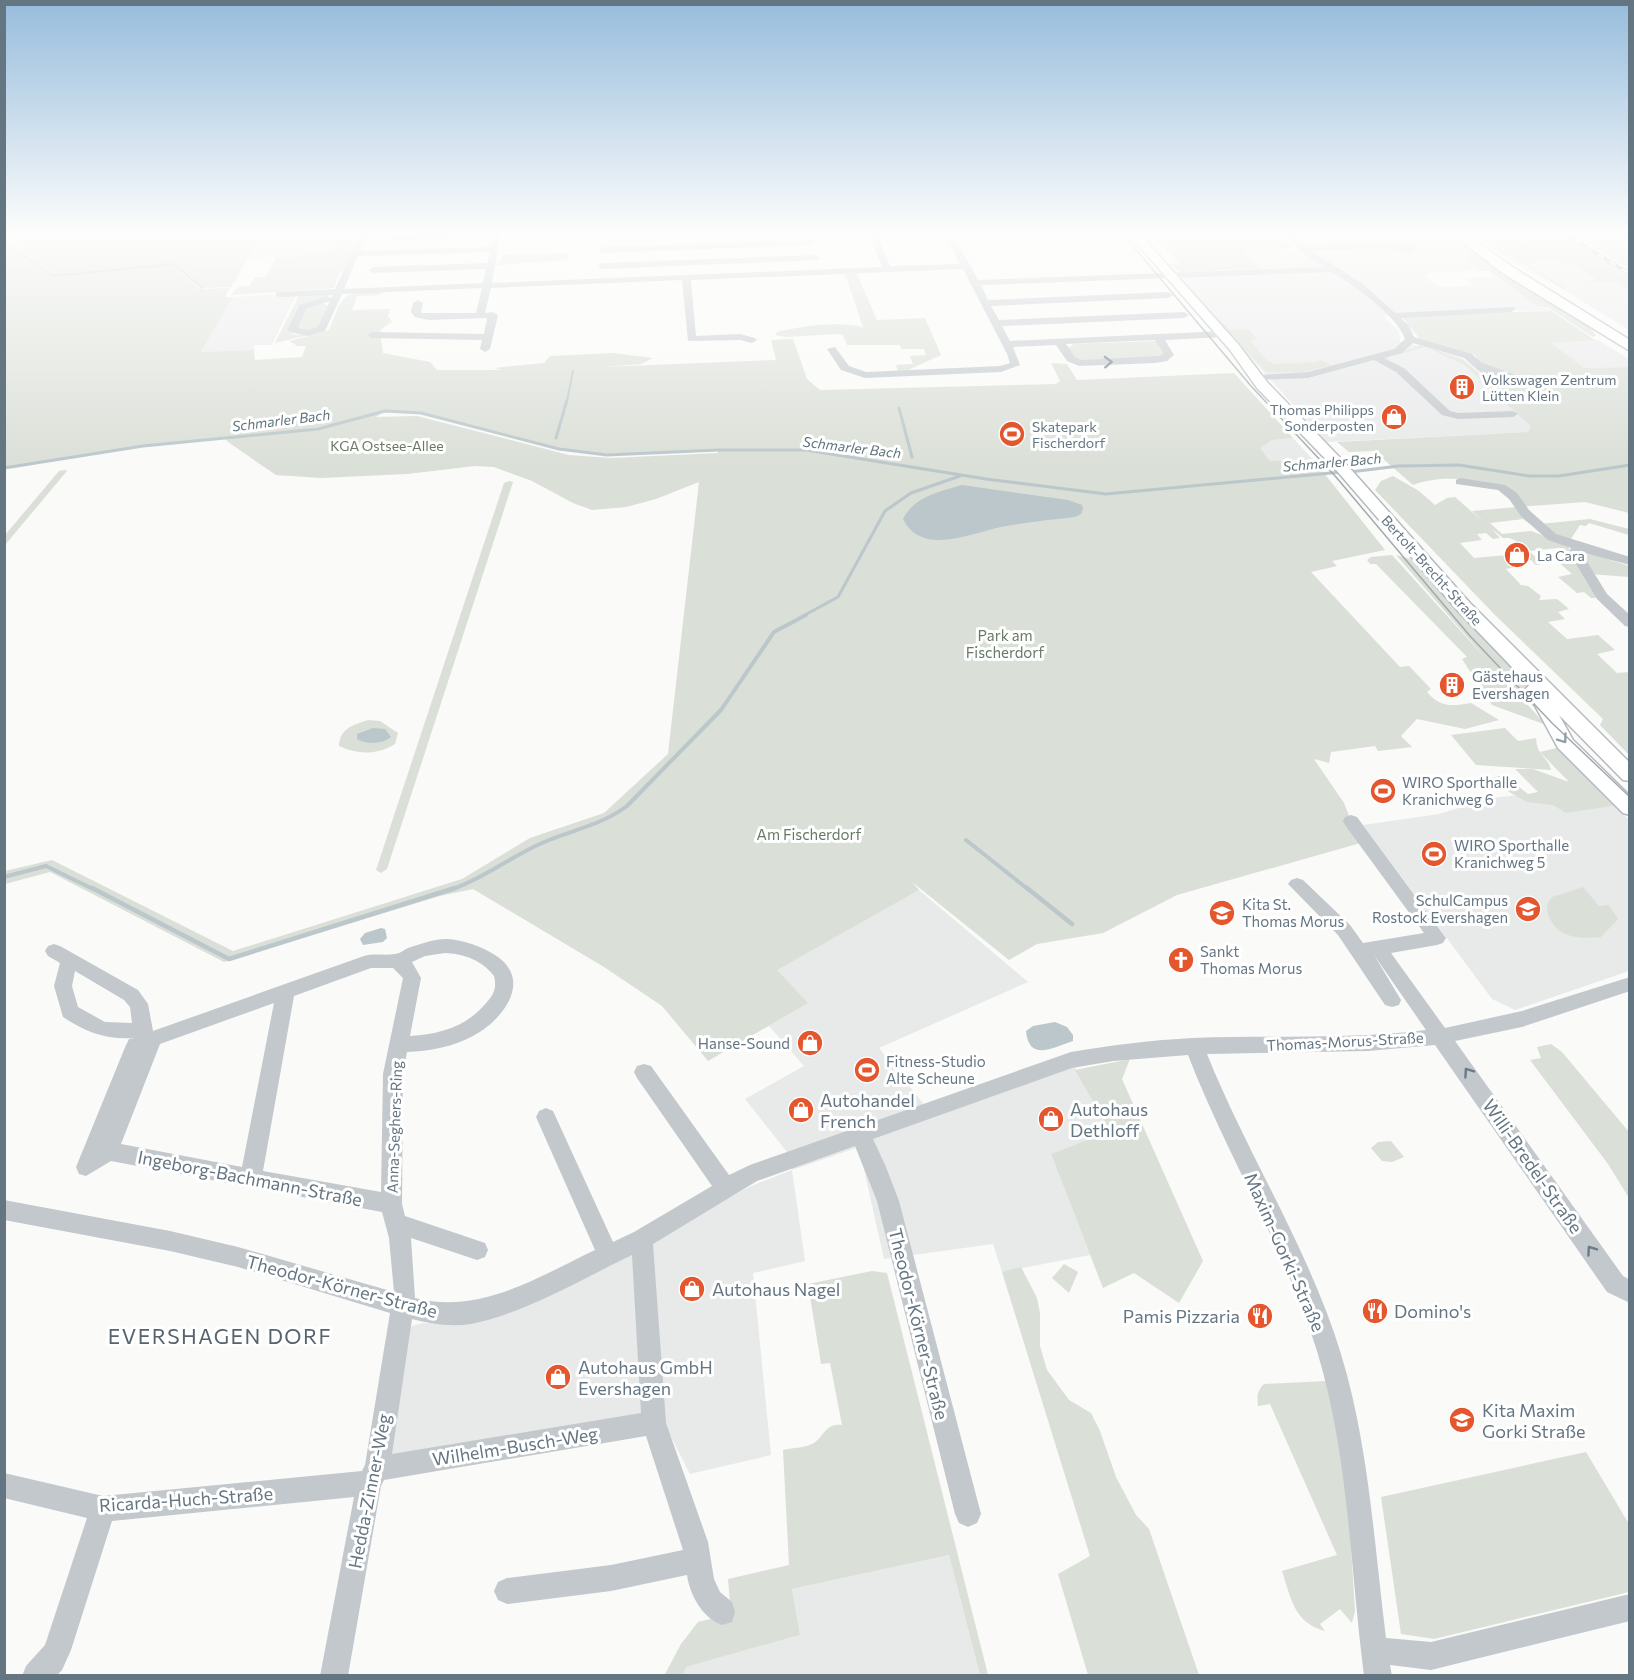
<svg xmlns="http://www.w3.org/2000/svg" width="1634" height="1680" viewBox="0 0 1634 1680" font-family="Commissioner,sans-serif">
	<rect width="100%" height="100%" fill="#fafaf8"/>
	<!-- built -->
	<path fill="#e8e9e9" d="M264 232H339L329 253 326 254 248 258Z
		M1287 232H1446L1501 270 1428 272V274H1423L1438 287 1474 286 1465 278 1496 277 1536 306 1554 311 1492 310 1383 316 1399 331 1400 342 1425 347 1464 365 1532 426 1528 432 1327 442 1180 280 1186 278 1181 275 1263 271 1243 250 1302 249Z
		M1540 260H1563L1601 282 1613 281 1629 291V330L1525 266Z
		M297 293 272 345H254V350L201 352 233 297Z
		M1598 340 1629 359V367L1584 368 1549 343Z
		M1293 438 1316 463 1287 465 1271 462 1259 448 1272 440Z
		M1596 788 1629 820V971L1515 1010 1492 999 1363 825 1439 814 1472 804 1469 800Z
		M919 890 1028 982 879 1048 930 1112 1071 1060 1110 1131 1051 1154 1090 1255 1002 1272 993 1244 884 1259 859 1147 792 1170 805 1261 753 1273 771 1455 690 1474 661 1417 394 1461 389 1452 406 1333 412 1326 423 1323H441L728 1198 751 1186 792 1170 787 1152 745 1099 804 1066 769 1026 807 1003 776 970Z
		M949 1555 980 1675 683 1676 686 1667 800 1635 792 1589Z"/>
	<!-- green -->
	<path fill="#dadfd7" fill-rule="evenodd" d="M5 232H264L231 287 203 288 176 264H172L200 289 230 288 225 297H233L201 352 254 350 255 360 302 357 306 346H297L290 341 329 330C345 292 339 294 382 291L380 295 357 296 352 310 390 309 388 316 392 322 381 329 380 334 383 353 430 362 437 370H502L494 368 544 363 550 356 613 353 653 358 641 364 601 367 776 360 771 340 793 339 807 379 820 390 1056 384 1060 381 1051 363 1067 364 1077 380 1234 373 1293 438 1272 440 1260 448 1270 461H1284L1288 465 1316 463 1385 550 1332 561 1337 566 1311 572 1400 667 1409 666 1431 689 1427 692C1440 708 1453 706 1471 703L1499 720 1465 729 1417 719 1401 736 1412 747 1378 751 1375 746 1331 752 1329 763 1314 759 1344 803 1351 821 1364 842 1177 895 1103 933 1037 944 1009 960 912 882 919 890 777 970 808 1003 708 1061 662 1006 604 967 473 889 440 896 224 962 50 872 5 884V871L52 860 233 951 462 879 530 838 604 813 668 754 699 482 656 499 626 507 592 510 573 503 532 481 494 467 475 466 407 474 321 478 276 475 228 442 224 437 143 446 5 468 4 241 50 276 53 275 5 237ZM385 411 421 413 559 449 607 455 718 450V453L611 458 569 455 417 416 376 417Z
		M339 232H358L354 240 358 241 347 265 339 274 334 288 231 295 238 287 250 286 254 277H265L277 257 329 253Z
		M1140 232H1279L1293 248 1243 250 1261 269 1180 272 1169 264 1179 263 1156 239H1147Z
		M1446 232 1546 301 1548 300C1565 310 1588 321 1596 336L1593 337 1549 308 1536 306 1489 271H1482L1464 257 1476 254Z
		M1470 232 1504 255 1474 232H1559L1629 277V291L1613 281 1591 283 1589 281 1597 280C1573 266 1557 252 1528 265L1566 289H1563L1511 257 1505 255 1557 287 1500 254Z
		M1571 232H1629V269Z
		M569 253 567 260 494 265 500 262 502 255Z
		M845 274H857L877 320 925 318 941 355 906 371 898 372 896 365 913 364 910 356 926 355 924 349H901L900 345H847L843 335 835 334 786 337 775 335 777 332C803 326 837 321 863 327Z
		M300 294H333L298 306 287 331 295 335H308L275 343Z
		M322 303 329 306 319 328 305 331 297 329 306 308Z
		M1507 311 1509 312 1552 311 1595 340 1551 343 1584 368 1629 367V513L1585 502 1518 507 1533 524H1530L1523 519 1490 523 1502 534 1531 531 1567 544 1570 551 1562 552 1558 548 1529 551 1543 564 1536 565 1531 560 1527 561 1513 548 1519 547 1514 542 1517 541 1509 538H1503L1492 529 1500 538 1493 539 1486 533 1477 534 1482 540 1460 543 1474 558 1507 555 1522 566 1506 569 1521 585 1528 586 1541 596 1539 600 1557 599 1569 609 1558 612 1565 619 1548 622 1567 639 1598 635 1615 650 1597 654 1617 673 1629 672V755L1600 725 1603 719 1495 615 1375 490 1381 481 1393 476 1419 491 1435 505 1447 498 1455 497 1487 525 1472 511 1517 507 1504 486C1472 480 1444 474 1413 485L1374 451 1349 452 1337 442 1528 432 1531 426 1464 365 1425 347 1388 357 1389 359 1384 358 1421 345 1463 359 1484 377 1493 381 1514 383 1518 380 1516 376 1479 361 1475 355 1420 339 1402 317Z
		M1213 314 1230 330 1248 329 1257 339 1250 340 1267 361 1276 364 1316 362 1321 360 1331 365 1303 372H1266Z
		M1157 341 1166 352 1164 357 1087 362 1077 359 1066 347 1073 346 1072 344Z
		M65 470 67 471 5 545V535L59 471Z
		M509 481 513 482 387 869 381 873 376 870 504 483Z
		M1590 519 1629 529V535L1589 523 1586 526 1580 525 1569 542 1556 537 1540 524Z
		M1572 554 1597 598H1591L1584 592 1577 593 1558 577 1572 574 1556 560 1569 558 1566 555Z
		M1592 554 1629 566V577L1590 574 1580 555Z
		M1392 555 1546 725 1492 705 1462 659 1467 657 1376 564H1370L1367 560 1371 557Z
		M1396 555 1410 559 1418 564 1530 687 1542 715 1495 669Z
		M368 720 380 721 398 733 395 744C378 755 357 755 339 746 340 728 353 725 368 720Z
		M1505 728 1518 741 1536 738C1537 757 1548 756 1551 770L1476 765 1451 735Z
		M1561 747 1618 805 1566 813 1553 805 1527 802 1486 779 1504 775 1528 794 1538 792 1515 769H1533L1569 782 1540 752Z
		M1583 887 1599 906 1609 905 1618 919 1601 937C1583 939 1560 939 1550 919 1546 911 1546 905 1552 897Z
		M1551 1044 1562 1052 1629 1132V1198L1608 1164 1530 1060 1541 1058 1537 1047Z
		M1130 1059 1122 1079 1203 1261 1179 1303 1134 1273 1103 1288 1051 1154 1110 1131 1075 1070Z
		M1391 1141 1404 1157 1392 1162 1382 1161 1371 1148 1378 1142Z
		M1064 1264 1078 1272 1069 1293 1052 1278Z
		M1021 1267 1037 1298 1040 1313V1346L1047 1370 1069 1400 1091 1413 1100 1431 1116 1477 1136 1515 1149 1529 1199 1675H1088L1058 1574 1090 1556 1002 1272Z
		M872 1271 887 1273 988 1675H980L949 1555 792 1589 800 1635 686 1667 683 1675 664 1676 681 1644 698 1622 731 1614 728 1579 789 1565 783 1450C791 1448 804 1448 812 1444 824 1438 825 1422 842 1425L830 1363 821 1364 808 1284Z
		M1327 1381C1347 1455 1350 1534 1355 1611L1352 1623 1340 1609 1320 1624 1325 1631C1294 1623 1291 1598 1282 1571L1337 1555 1270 1404 1258 1406C1257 1396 1257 1391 1264 1384Z
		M1586 1452 1629 1524V1592L1434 1639 1401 1634 1381 1497Z"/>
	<!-- water -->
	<path fill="#bbc7cb" d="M962 485 1068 500 1082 505 1083 509 1081 514 1075 517C1051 520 1025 522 1001 527 971 533 922 557 903 519 915 496 939 492 962 485Z
		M373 728 385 729 391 737C383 744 367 745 357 739V734Z
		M381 928 385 929 387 938 383 942 363 945 360 939 365 933Z
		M1055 1022 1067 1027 1073 1035V1041C1052 1048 1029 1062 1026 1031L1033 1026Z"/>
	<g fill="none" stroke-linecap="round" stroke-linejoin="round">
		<!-- stream-far3 -->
		<path stroke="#bbc7cb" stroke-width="2" d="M4 240 52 276 174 264 202 288
			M567 401 573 371"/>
		<!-- stream-far2 -->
		<path stroke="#bbc7cb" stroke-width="3" d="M899 408 912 457
			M556 438 567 400
			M4 468 143 446 318 429 385 411 421 413 559 449 607 455 718 450H806L986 479 1106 494 1342 472
			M1350 472 1399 466 1459 465 1529 476H1559L1630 465
			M803 616 838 597 885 511 911 493 960 476"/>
		<!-- stream-far1 -->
		<path stroke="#bbc7cb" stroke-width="4" d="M966 840 1029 890
			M4 877 46 866 95 890
			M450 890C483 879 510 857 542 843 571 830 600 826 627 806L721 710 774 632 806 615"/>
		<!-- stream -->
		<path stroke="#bbc7cb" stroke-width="4.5" d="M92 888 229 959 455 888
			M1027 888 1072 924"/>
		<!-- major casing -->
		<g stroke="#b5babe" stroke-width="3">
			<path id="major" d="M1127 232H1138L1238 344 1267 382 1347 465 1470 603 1630 763V781L1623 780 1559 715 1573 740 1630 796V815L1623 813 1558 748 1526 689 1529 685 1458 611 1337 471 1257 388 1230 350Z"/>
		</g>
		<!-- highway casing -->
		<g stroke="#b4b9bd" stroke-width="3">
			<path id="highway" d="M1449 232H1463L1514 268 1630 340V351L1504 274Z"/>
		</g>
		<!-- minor -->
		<path fill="#c3c8cc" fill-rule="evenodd" d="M361 232H369L361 251 491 247 493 237 392 241 388 238 391 232H399L398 235 501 232 492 283 882 267 868 232H876L890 266 960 264 944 232H952L978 280 1324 267 1300 251 1283 232H1291L1305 246 1408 242 1420 248 1407 254 1387 248 1312 251 1364 285 1395 313 1514 307 1516 309 1511 312 1401 318 1409 326 1414 337 1472 354 1481 362 1515 375V382L1489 380 1464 358 1413 343 1402 353 1384 358 1404 368 1450 411 1458 413 1513 411 1518 414 1513 417 1458 419 1442 415 1396 372 1374 360 1308 378 1255 380V376L1259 375 1308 372 1394 349 1405 339C1396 314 1354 286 1332 272L981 285 988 300 1168 292 1173 295 1168 298 991 306 999 320 1184 312 1189 315 1184 318 1002 326 1010 341 1223 331 1228 334 1223 337 1165 340 1174 355 1167 361 1155 363 1079 366 1067 361 1056 345 1013 347 1020 365 1001 372 865 378 841 370 827 349 835 347 849 366 866 372 1000 366 1010 363 1007 354 963 269 691 280 696 336 740 334 755 338 757 340 752 343 740 340 688 341 682 280 491 288 485 313 493 312 498 315 490 349 485 352 480 349 482 340 372 338 367 335 372 332 484 334 487 318 429 320 415 317 411 312 413 303 418 300 423 303 421 313H476L482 288 342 294 325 331 308 336 289 332 287 330 299 305 327 296 331 298 333 295 279 297 276 296V292L335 289ZM490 252 487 263 373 267 369 270 373 273 486 269 483 283 344 289 358 256ZM330 301 318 327 308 330 298 328 306 309ZM1155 340 1164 354 1160 356 1081 360 1075 357 1066 344Z
			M603 232H662L658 234 604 237 600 234Z
			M815 240 816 242 812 245 603 253 599 250 603 247Z
			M816 255 820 258 819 260 602 269 598 266 602 263Z
			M1460 478 1505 485 1517 493 1529 510 1556 534 1630 557V565L1581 552 1607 594 1630 615V627L1625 626 1597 599 1569 552 1571 548 1548 540 1521 516 1509 499 1498 490 1456 484V480Z
			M1351 815 1357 817 1446 938 1443 943 1437 945 1391 953 1445 1028 1522 1011 1630 977V991L1522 1027 1455 1041 1623 1276 1630 1280V1303L1607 1292 1435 1045 1368 1051 1207 1054C1248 1156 1309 1249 1341 1354 1369 1446 1374 1543 1386 1638L1431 1642 1630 1594V1621L1431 1670 1390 1665 1392 1676H1364C1350 1568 1349 1456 1317 1351 1285 1248 1227 1156 1188 1055L1113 1061 1072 1068 873 1139 886 1167 899 1201 981 1514 977 1523 968 1527 959 1523 955 1514 877 1201 855 1146 757 1181 653 1244 666 1423 708 1542 714 1579 720 1592 732 1602 735 1612 732 1622 722 1625C703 1618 690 1596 687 1575L611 1591 507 1604 498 1600 494 1591 498 1582 507 1578 611 1565 683 1550 646 1436 384 1480 381 1486 348 1676H320L354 1497 112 1521 71 1650 62 1670 56 1676H22L26 1666 45 1645 87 1518 4 1498V1473L103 1496 362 1471 365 1465 390 1313 238 1267 170 1251 4 1220V1200L170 1231 238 1247 394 1292 389 1238 382 1212 111 1161 86 1176 79 1174 76 1167 126 1045 129 1039 135 1038C107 1040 87 1033 63 1017L54 986 60 963 48 956 45 951 48 946 54 944 60 946 138 990 148 1004 153 1031 364 956C375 953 385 956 395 954 399 954 404 950 408 948 420 944 434 939 447 939 464 940 480 946 495 955 534 980 503 1020 473 1036 453 1047 429 1051 407 1052L403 1074 402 1204 405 1216 485 1243 488 1250 485 1257 477 1260 411 1238 415 1298C480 1315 538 1277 595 1250L536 1117 539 1111 546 1108 553 1111 613 1242 634 1232 712 1186 637 1078 634 1072 637 1066 644 1064 651 1066 729 1175 750 1165 1071 1052C1112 1045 1152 1040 1193 1038 1270 1035 1348 1040 1426 1030L1374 955 1401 1000 1399 1005 1392 1007 1385 1005 1338 935 1288 884 1291 880 1297 878 1303 880 1350 925 1363 943 1424 933 1345 825 1343 821 1345 817ZM445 953C464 954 482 960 494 976 497 987 494 994 487 1002 467 1027 440 1034 410 1036L421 978 412 962 425 956ZM371 968H393L403 978 383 1074 381 1192 263 1171 294 996ZM75 971 124 1000 130 1007 132 1023 105 1022 78 1007 72 986ZM274 1003 242 1167 121 1144 160 1044ZM632 1255 641 1413 392 1454 412 1319C431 1324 452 1327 471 1324 526 1313 582 1279 632 1255Z"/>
		<!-- major -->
		<use href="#major" fill="#fff" fill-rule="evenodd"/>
		<!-- highway -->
		<use href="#highway" fill="#fff" fill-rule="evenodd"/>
		<!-- tram -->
		<path stroke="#a2aab0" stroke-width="1.5" d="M1121 232 1251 386 1336 477 1470 636 1552 723 1630 797"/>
		<!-- rail casing -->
		<g stroke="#a2aab0" stroke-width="4">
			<path id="rail" d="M1562 232 1630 274"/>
		</g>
		<!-- rail -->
		<use href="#rail" stroke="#fff" stroke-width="2" stroke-dasharray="7" stroke-linecap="butt"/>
	</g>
	<!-- one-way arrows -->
	<defs><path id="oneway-chevron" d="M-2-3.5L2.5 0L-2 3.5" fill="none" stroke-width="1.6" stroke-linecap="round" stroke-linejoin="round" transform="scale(1.5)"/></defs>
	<g stroke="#6a7a87">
		<use href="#oneway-chevron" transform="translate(1108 362) rotate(-2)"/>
		<use href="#oneway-chevron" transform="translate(1468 1072) rotate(-125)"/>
		<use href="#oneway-chevron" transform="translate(1591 1250) rotate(-125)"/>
	</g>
	<use stroke="#939fa8" href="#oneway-chevron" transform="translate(1563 739) rotate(54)"/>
	<!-- sky -->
	<linearGradient id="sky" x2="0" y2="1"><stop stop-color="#96bcdc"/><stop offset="0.5" stop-color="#fdfdfc"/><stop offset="1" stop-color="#fdfdfc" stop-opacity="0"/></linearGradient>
	<rect width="1634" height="467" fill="url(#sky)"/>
	<!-- icons -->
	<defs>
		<g id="building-disc" transform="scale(1.35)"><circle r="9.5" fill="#e4572e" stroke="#fff"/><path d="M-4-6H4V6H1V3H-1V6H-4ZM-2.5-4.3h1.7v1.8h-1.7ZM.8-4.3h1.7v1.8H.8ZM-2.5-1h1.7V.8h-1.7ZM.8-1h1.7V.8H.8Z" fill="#fff"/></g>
		<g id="shop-disc" transform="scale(1.35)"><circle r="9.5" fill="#e4572e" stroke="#fff"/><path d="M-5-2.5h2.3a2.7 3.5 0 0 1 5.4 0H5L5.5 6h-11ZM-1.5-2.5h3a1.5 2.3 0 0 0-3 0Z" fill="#fff"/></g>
		<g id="stadium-disc" transform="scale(1.35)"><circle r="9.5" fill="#e4572e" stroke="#fff"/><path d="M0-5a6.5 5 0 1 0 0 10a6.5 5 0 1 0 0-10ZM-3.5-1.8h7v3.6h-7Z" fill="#fff"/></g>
		<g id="school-disc" transform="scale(1.35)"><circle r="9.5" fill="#e4572e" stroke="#fff"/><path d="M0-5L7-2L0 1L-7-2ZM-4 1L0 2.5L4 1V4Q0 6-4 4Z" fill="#fff"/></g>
		<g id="church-disc" transform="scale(1.35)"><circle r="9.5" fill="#e4572e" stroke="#fff"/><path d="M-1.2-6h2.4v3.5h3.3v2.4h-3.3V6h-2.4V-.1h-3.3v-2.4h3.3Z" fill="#fff"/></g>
		<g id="restaurant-disc" transform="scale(1.35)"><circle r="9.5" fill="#e4572e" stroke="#fff"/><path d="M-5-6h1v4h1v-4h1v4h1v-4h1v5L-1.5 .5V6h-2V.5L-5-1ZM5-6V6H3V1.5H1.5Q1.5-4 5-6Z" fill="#fff"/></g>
	</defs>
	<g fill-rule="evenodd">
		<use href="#building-disc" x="1462" y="387"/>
		<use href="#shop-disc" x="1394" y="417"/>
		<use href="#stadium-disc" x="1012" y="434"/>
		<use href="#shop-disc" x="1517" y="555"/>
		<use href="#building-disc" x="1452" y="685"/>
		<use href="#stadium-disc" x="1383" y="791"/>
		<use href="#stadium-disc" x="1434" y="854"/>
		<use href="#school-disc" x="1528" y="909"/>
		<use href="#school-disc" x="1222" y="913"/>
		<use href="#church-disc" x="1181" y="960"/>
		<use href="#shop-disc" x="810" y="1043"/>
		<use href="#stadium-disc" x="867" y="1070"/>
		<use href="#shop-disc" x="801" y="1110"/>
		<use href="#shop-disc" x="1051" y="1119"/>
		<use href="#shop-disc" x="692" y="1289"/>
		<use href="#restaurant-disc" x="1375" y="1311"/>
		<use href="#restaurant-disc" x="1260" y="1316"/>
		<use href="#shop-disc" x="558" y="1377"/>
		<use href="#school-disc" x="1462" y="1420"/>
	</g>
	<g text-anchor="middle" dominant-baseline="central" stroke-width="6" stroke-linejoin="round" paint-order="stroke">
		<!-- far-poi labels -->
		<g font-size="14" fill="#657683" stroke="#fff" text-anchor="start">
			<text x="1482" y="379">Volkswagen Zentrum<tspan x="1482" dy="16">Lütten Klein</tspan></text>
			<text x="1374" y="409" text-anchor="end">Thomas Philipps<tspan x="1374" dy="16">Sonderposten</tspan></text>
			<text x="1032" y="426">Skatepark<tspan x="1032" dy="16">Fischerdorf</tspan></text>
			<text x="1537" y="555">La Cara</text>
		</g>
		<!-- far-water labels -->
		<g font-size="14" font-style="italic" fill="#60757c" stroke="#fff">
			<text transform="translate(281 420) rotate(-7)">Schmarler Bach</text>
			<text transform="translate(852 447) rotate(7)">Schmarler Bach</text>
			<text transform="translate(1332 462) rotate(-5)">Schmarler Bach</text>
		</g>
		<!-- far-park labels -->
		<g font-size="14" fill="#687a64" stroke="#fff">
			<text x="387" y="445">KGA Ostsee-Allee</text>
		</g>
		<!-- far-street labels -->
		<g font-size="14" fill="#657683" stroke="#fff">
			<text transform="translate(1432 570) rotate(48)">Bertolt-Brecht-Straße</text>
		</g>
		<!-- park labels -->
		<g font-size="15" fill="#687a64" stroke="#fff">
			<text x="1005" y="635">Park am<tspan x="1005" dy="17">Fischerdorf</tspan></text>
			<text x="809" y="834">Am Fischerdorf</text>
		</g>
		<!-- poi labels -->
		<g font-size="15" fill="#657683" stroke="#fff" text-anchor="start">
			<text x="1472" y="676">Gästehaus<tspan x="1472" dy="17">Evershagen</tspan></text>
			<text x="1402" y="782">WIRO Sporthalle<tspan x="1402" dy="17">Kranichweg 6</tspan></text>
			<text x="1454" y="845">WIRO Sporthalle<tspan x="1454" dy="17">Kranichweg 5</tspan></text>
			<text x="1508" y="900" text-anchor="end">SchulCampus<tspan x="1508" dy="17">Rostock Evershagen</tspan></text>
			<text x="1242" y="904">Kita St.<tspan x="1242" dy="17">Thomas Morus</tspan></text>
			<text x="1200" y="951">Sankt<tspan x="1200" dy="17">Thomas Morus</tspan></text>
			<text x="790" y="1043" text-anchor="end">Hanse-Sound</text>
			<text x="886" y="1061">Fitness-Studio<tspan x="886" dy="17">Alte Scheune</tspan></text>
		</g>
		<!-- street labels -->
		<g font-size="15" fill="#657683" stroke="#fff">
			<text transform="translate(1345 1041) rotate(-3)">Thomas-Morus-Straße</text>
			<text transform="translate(394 1127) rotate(-88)">Anna-Seghers-Ring</text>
		</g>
		<!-- near-poi labels -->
		<g font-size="18" fill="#657683" stroke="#fff" text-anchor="start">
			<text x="820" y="1100">Autohandel<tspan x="820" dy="21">French</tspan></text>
			<text x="1070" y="1109">Autohaus<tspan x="1070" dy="21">Dethloff</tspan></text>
			<text x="712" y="1289">Autohaus Nagel</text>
			<text x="1394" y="1311">Domino's</text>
			<text x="1240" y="1316" text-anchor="end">Pamis Pizzaria</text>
			<text x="578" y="1367">Autohaus GmbH<tspan x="578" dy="21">Evershagen</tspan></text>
			<text x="1482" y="1410">Kita Maxim<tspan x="1482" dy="21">Gorki Straße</tspan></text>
		</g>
		<!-- near-street labels -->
		<g font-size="18" fill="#657683" stroke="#fff">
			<text transform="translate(1533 1166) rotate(55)">Willi-Bredel-Straße</text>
			<text transform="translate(250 1178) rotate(11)">Ingeborg-Bachmann-Straße</text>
			<text transform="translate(1285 1252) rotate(66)">Maxim-Gorki-Straße</text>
			<text transform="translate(342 1286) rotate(15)">Theodor-Körner-Straße</text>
			<text transform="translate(919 1324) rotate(76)">Theodor-Körner-Straße</text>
			<text transform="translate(515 1446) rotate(-9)">Wilhelm-Busch-Weg</text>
			<text transform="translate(369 1491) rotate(-79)">Hedda-Zinner-Weg</text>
			<text transform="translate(186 1499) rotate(-4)">Ricarda-Huch-Straße</text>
		</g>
		<!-- near-quarter labels -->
		<g font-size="21" letter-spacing="1.5" fill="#57646e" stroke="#fff">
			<text x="220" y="1335">EVERSHAGEN DORF</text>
		</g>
	</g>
	<!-- border -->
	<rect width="1634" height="1680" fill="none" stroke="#657683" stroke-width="12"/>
</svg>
